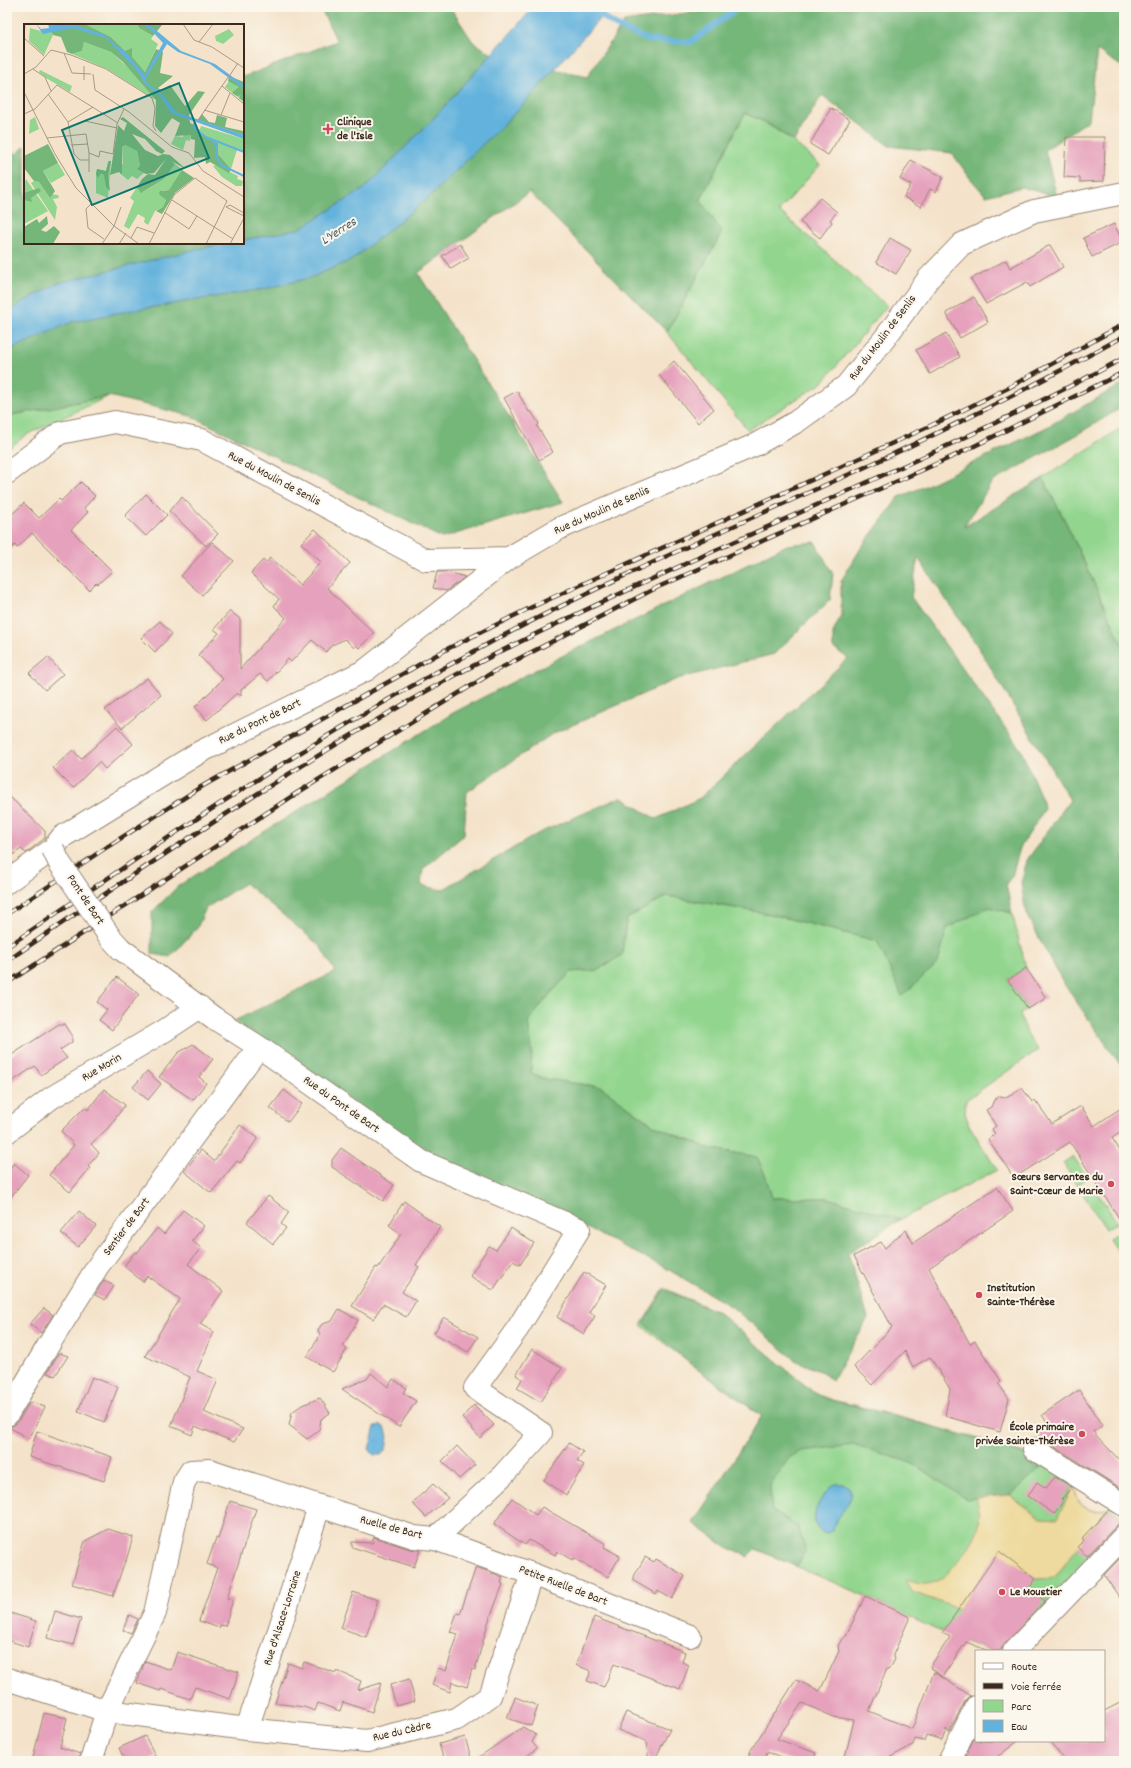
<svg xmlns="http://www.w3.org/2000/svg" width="1131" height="1768" viewBox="0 0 1131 1768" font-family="Dekko,sans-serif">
	<rect width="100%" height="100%" fill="#fbf7ec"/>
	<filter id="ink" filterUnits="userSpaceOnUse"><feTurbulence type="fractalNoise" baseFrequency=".025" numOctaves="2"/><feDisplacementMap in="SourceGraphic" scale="8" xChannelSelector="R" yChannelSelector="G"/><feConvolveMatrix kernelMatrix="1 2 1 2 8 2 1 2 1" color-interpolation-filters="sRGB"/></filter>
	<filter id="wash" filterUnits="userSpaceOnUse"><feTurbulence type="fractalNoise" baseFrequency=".012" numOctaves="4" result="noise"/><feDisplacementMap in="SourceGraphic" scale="16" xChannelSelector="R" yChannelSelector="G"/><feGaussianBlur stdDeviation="0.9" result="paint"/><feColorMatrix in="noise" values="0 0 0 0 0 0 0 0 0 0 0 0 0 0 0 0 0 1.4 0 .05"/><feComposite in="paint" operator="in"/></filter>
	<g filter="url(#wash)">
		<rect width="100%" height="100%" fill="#f4e3ca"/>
		<!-- green -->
		<path fill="#92d58e" stroke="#668056" d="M745 113C776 127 795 142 820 165L779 211 887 306 822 383 748 430 667 332 722 232 700 201Z
			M109 396 26 435 7 450V416Z
			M1124 426V648L1067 525 1043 478Z
			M667 896 770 914 877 941 938 963 947 928 989 907 1012 913 1026 968 1008 980 1028 1009 1020 1014 1027 1033 1038 1050 966 1100 965 1113 969 1125 997 1170 901 1219 828 1198H772L766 1177 757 1157 708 1148 655 1126 601 1087 546 1079 531 1073 532 1050 528 1022 549 995 571 972 598 970 621 955 627 919Z
			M1073 1156 1087 1177 1077 1185 1063 1163Z
			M1094 1187 1117 1222 1106 1229 1083 1194Z
			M1124 1228V1261L1109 1238Z
			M664 1288 718 1312 813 1392 826 1399 855 1405 1008 1447 1047 1462 1075 1482C1073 1504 1089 1517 1109 1508L1124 1519 1109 1537 1035 1617 1019 1630 999 1651H989L945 1634 865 1596 756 1549 748 1557 741 1552 730 1550 693 1523 762 1416 693 1366 641 1325Z"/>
		<!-- forest -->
		<path fill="#75b679" stroke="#58704c" d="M320 7H450L473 42 492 54 587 77 624 22 714 9 715 7H1124V68L1097 50 1089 120 1045 150 1057 197 1021 187 986 196 970 178 952 153 889 146 822 95 794 141 765 122 745 113 700 200 722 232 667 332 529 192 418 273 563 502 442 538 191 416 109 396 7 416V149L17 154 25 146V243H243V77L337 41Z
			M1124 383V406L1073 437 992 482 964 527 1043 478 1067 525 1124 648V1070L1064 984 1026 914 1021 883 1027 860 1070 800 980 650 918 558 911 597 1021 750 1043 802 1044 810 1020 848 1012 876 1006 884 1012 913 989 907 947 928 938 963 902 996 877 941 770 914 667 896 626 919 622 955 598 970 571 972 549 995 528 1022 532 1050 531 1073 546 1079 601 1087 655 1126 708 1148 757 1157 766 1177 772 1198H828L901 1219 848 1253 868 1318 832 1381 822 1372 795 1360 732 1307 664 1267 521 1195 444 1165 234 1021 335 972 320 946 245 883 206 908 197 928 170 957 152 954V912L178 886 453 713 566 654 787 545 815 542 833 574 830 600 774 654 677 679 552 734 467 792 464 835 423 869 421 885 442 890 539 833 621 797 656 819 700 798 848 658 833 648V633L841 615V581L861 548 899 497 923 487 1047 427Z
			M664 1290 718 1312 813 1392C833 1403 857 1406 880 1412 936 1428 993 1441 1047 1462L1011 1495 966 1499 914 1464 855 1445 801 1451 789 1458 770 1486 772 1511 797 1525 806 1550 797 1566 756 1549 748 1557 741 1552 730 1550 693 1523 762 1416 693 1366 644 1323Z"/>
		<!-- sand -->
		<path fill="#eeda9e" stroke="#94825e" d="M1075 1482C1073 1504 1089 1517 1109 1508L1082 1538 1084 1540 1054 1578 1036 1579 999 1552 959 1609 912 1592 905 1580C914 1582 923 1586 932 1583 948 1579 974 1544 978 1528 981 1519 979 1507 976 1498L1011 1495 1014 1499 1041 1518 1057 1519Z"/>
		<!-- water -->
		<path fill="#63b2dd" stroke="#4f6e7e" d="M534 7H610L524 104 427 199 352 260 310 278 264 289 129 311 72 322 7 351V315L21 303 58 283 193 250 227 243H243V240L299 229 364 189 432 120Z
			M381 1425C391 1429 389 1449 381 1455H374L369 1449 375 1427Z
			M835 1484H844L849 1487 851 1497 847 1506 837 1518 832 1530 829 1533 825 1534C803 1522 821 1494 835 1484Z"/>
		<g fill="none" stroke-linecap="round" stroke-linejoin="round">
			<!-- stream -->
			<path stroke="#63b2dd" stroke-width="6" d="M588 7 617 26 648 40 691 42 739 7"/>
		</g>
		<g id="blocks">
			<!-- building -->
			<path fill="#e6a1bc" d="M831 108 850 120 828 155 810 144Z
				M1066 137H1105L1104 181 1080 182V178L1064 177Z
				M911 160 943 177 936 192 930 189 921 207 904 197 911 185 900 179Z
				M820 198 837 212 830 220 832 222 820 238 800 222Z
				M1114 224 1123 242 1092 257 1083 238Z
				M890 238 911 250 896 274 876 262Z
				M460 244 469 258 451 269 442 256Z
				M1050 245 1063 267 1030 287 1027 282 986 304 971 279 1006 260 1010 268Z
				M974 297 988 322 960 338 946 313Z
				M946 333 960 357 930 374 916 350Z
				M674 361 714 409 698 423 659 375Z
				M517 391 529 412 531 411 539 424 537 426 553 452 539 460 504 398Z
				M81 482 95 496 84 508 88 512 71 530 112 571 98 584 96 583 89 590 32 533 17 548 15 545 7 552V519L24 503 39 518 59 499 61 501Z
				M146 494 167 515 146 536 125 516Z
				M182 497 218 534 206 546 169 511Z
				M315 529 350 563 327 588 374 633 359 648 356 645 354 648 345 639 332 645 326 652 312 640 291 662 288 659 268 681 260 674 241 690V696L237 693 207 720 195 707 223 679 198 655 219 633 214 629 230 611 240 619V669L286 618 274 606 279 599 251 573 263 560 266 563 270 558 300 585 321 562 301 543Z
				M212 542 234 561 202 595 181 576Z
				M437 572H447L465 577 446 591 433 588Z
				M160 621 172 634 155 652 141 638Z
				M48 657 63 674 45 690 29 673Z
				M147 678 161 695 122 728 105 710Z
				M117 726 133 744 105 769 99 762 73 788 53 768 73 750 81 759Z
				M7 794 45 831V838L26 853 21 849 7 859Z
				M1026 968 1046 998 1028 1009 1008 980Z
				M117 977 139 994 112 1030 99 1020 107 1010 97 1002Z
				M59 1024H65L72 1035V1042L60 1050 67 1058 41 1075 35 1066 7 1085V1058Z
				M193 1044 213 1059 199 1077 206 1083 193 1100 159 1077 178 1053Z
				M147 1071 161 1084 148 1100 133 1087Z
				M1022 1088 1032 1102 1035 1100 1052 1124 1081 1106 1094 1126 1124 1106V1130L1112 1138 1124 1157V1226L1070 1142 1014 1178 988 1139 995 1134 992 1129 996 1126 986 1110 991 1107 994 1100 1000 1096 1006 1097Z
				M104 1089 125 1105 108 1128 91 1144 99 1153 88 1166 90 1168 70 1192 49 1175 74 1145 61 1131 85 1107 88 1110Z
				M284 1090 302 1104 288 1122 270 1108Z
				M240 1125 258 1138 240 1163 237 1161 211 1193 184 1171 201 1150 214 1161Z
				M341 1148 394 1185 383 1201 332 1167V1160Z
				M14 1163 28 1175 7 1202V1172Z
				M997 1187 1013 1211 929 1268 970 1344 975 1341 1001 1381 998 1383 1009 1399 1000 1432 945 1416 950 1389 930 1357 913 1367 905 1351 872 1385 854 1367 892 1327 854 1256 881 1242 885 1248 906 1230 913 1243Z
				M268 1196 289 1212 281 1224 286 1228 273 1244 247 1222Z
				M404 1201 440 1227 416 1265 419 1267 402 1292 416 1301 406 1317 383 1304 373 1319 352 1306 376 1267 378 1268 401 1234 389 1225Z
				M183 1210 204 1226 192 1241 201 1248 188 1264 223 1291 200 1324 214 1332 197 1371 218 1380 204 1412 243 1429 234 1442 195 1426 192 1435 171 1426 190 1377 145 1356 180 1299 147 1276 143 1282 124 1266 135 1252 137 1253 157 1228 164 1234Z
				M79 1211 96 1226 78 1247 61 1233Z
				M511 1228 534 1243 520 1265 513 1261 493 1290 470 1276 489 1246 496 1250Z
				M584 1272 606 1285 589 1312 595 1316 584 1334 557 1317Z
				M104 1280 114 1286 105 1300 95 1295Z
				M44 1308 53 1315 41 1333 30 1324Z
				M339 1309 358 1320 343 1346 347 1349 333 1372 307 1357 320 1335 318 1330 322 1324 332 1321Z
				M444 1317 478 1337 468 1352 434 1333Z
				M532 1349 562 1368 541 1402 517 1388 522 1379 516 1375Z
				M59 1353 68 1356 55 1376 47 1373Z
				M371 1373 388 1387 393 1379 406 1388 403 1393 416 1401 399 1427 342 1389 367 1379Z
				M92 1377 118 1387 104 1422 78 1411Z
				M1079 1390 1103 1425 1093 1432 1124 1465V1490L1042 1439 1036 1429 1047 1422 1042 1415Z
				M320 1398 330 1413 321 1419 319 1431 307 1439 289 1425 292 1412 302 1405Z
				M30 1402 45 1407 29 1439 9 1427 13 1426 18 1422Z
				M474 1405 494 1425 480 1438 462 1417Z
				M37 1431 112 1457 104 1481 29 1457Z
				M569 1443 583 1452 577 1461 584 1465 566 1495 544 1480Z
				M457 1446 475 1465 459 1479 442 1461Z
				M1055 1477 1072 1487 1062 1499 1064 1500 1054 1514 1028 1496 1037 1482 1046 1488Z
				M433 1484 448 1498 426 1517 412 1503Z
				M512 1498 536 1515 542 1507 606 1544 604 1547 620 1556 608 1577 573 1558 572 1560 557 1551 555 1555 529 1540 525 1545 494 1524Z
				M230 1501 256 1509 227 1598 233 1600 225 1626 220 1625 219 1628 199 1621 217 1568 207 1564 216 1538 218 1539Z
				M1108 1510 1124 1518 1087 1556 1077 1547 1084 1540 1082 1538Z
				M108 1529 133 1537 126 1561H125L113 1596 72 1584 85 1541Z
				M374 1537 410 1549 420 1550 414 1567 352 1547V1542L372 1543Z
				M999 1551 1036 1579 1029 1588 1045 1601 999 1651H989L966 1642 942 1677 930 1667 950 1637 942 1633Z
				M1124 1554V1604L1104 1575Z
				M645 1557 654 1562 656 1559 685 1576 672 1599 658 1591 656 1594 632 1580Z
				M476 1567 503 1577 501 1583 503 1584 488 1623 475 1670 472 1669 467 1687 452 1682 450 1692 432 1685 438 1668 446 1671 458 1634 450 1632 457 1613 460 1614Z
				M353 1592 378 1600 366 1637 341 1628Z
				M865 1596 910 1617 893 1655 895 1659 891 1667 887 1669 869 1711 912 1729 934 1672 971 1696 965 1701 949 1732 946 1729 942 1740 926 1735 924 1741 915 1739 913 1745 883 1761H844L854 1720 834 1717 802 1703 777 1739 816 1753 813 1761H794L767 1752 764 1761H747L751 1750 796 1680 820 1691 839 1651 838 1646 842 1639 846 1636Z
				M55 1611 81 1619 73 1645 47 1638Z
				M7 1612 36 1621 28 1647 7 1640Z
				M129 1615 138 1619 131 1633 123 1630Z
				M594 1617 685 1652 682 1662 689 1665 680 1689 614 1664 604 1687 587 1681 591 1671 576 1665Z
				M177 1652 239 1672 230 1699 195 1687 190 1699 161 1689 160 1691 137 1683 145 1661 171 1670Z
				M304 1662 336 1673 337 1671 361 1681 358 1690 381 1683 372 1712 343 1702 340 1711 318 1703 315 1711 304 1707 275 1703 288 1663 302 1668Z
				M409 1679 415 1701 396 1706 390 1685Z
				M515 1697 538 1706 531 1726 507 1718Z
				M1124 1701V1761H1066L1049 1741H1104V1711Z
				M626 1712 670 1729 654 1761H649L646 1741 618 1730Z
				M44 1713 67 1718 60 1747 80 1754 79 1761H32Z
				M523 1727 536 1735 532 1742 537 1748 521 1761H473Z
				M976 1735V1741H1018L992 1761H971L966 1754Z
				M145 1736 156 1757 147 1761H125L119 1748Z
				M465 1737 472 1761H444L439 1744Z"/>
		</g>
	</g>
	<g filter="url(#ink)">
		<use href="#blocks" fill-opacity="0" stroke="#988674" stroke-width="1"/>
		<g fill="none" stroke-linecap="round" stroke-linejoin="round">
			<!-- street casing -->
			<g stroke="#988674" stroke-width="24">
				<path id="street" d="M7 473 60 433 115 422 202 440 426 560 509 558
					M7 882 53 849 62 837 200 752 366 670 509 558 560 528 755 445 796 422 846 386 885 338 929 278 962 244 1034 211 1124 193
					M7 1132 51 1098 164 1031 200 1007
					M7 1415 51 1341 98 1266 259 1047
					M1034 1449 1124 1505
					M435 1539 532 1574 690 1636
					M1014 1651 1124 1536
					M7 1679 107 1711 247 1729 367 1741 457 1719 490 1696 532 1574
					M247 1729 319 1507
					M91 1761 107 1711 155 1613 184 1482 191 1471 209 1470 414 1537 435 1539 503 1475 541 1433 475 1388 518 1328 579 1229 421 1161 259 1047 214 1018 121 949
					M949 1761 976 1707"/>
			</g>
			<!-- street -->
			<use href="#street" stroke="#fff" stroke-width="22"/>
			<!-- rail casing -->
			<g stroke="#3b2a1e" stroke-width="4.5">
				<path id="rail" d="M7 914 107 847 201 787 447 649 532 607 928 427 1008 388 1124 324
					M7 947C161 841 318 735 484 646 606 580 735 526 861 469 950 428 1038 384 1124 336
					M7 961C89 904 173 848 257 794 333 746 408 699 488 658 697 551 917 469 1124 358
					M7 983 297 793 495 671 656 588 954 456 1124 372"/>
			</g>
			<!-- rail -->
			<use href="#rail" stroke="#fbf7ec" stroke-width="3" stroke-dasharray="9" stroke-linecap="butt"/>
			<!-- street-bridge casing -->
			<g stroke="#988674" stroke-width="24" stroke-linecap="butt">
				<path id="street-bridge" d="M53 849 59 862 110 937 121 949"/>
			</g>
			<!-- street-bridge -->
			<use href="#street-bridge" stroke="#fff" stroke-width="22"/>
		</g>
	</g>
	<!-- markers -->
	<g fill="#d1495b" stroke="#fbf7ec" stroke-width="1.5">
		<path d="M326 123h4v4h4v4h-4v4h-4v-4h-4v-4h4z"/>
		<circle cx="1111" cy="1184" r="4"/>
		<circle cx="979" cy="1295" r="4"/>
		<circle cx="1082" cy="1434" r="4"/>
		<circle cx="1002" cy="1592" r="4"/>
	</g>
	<g text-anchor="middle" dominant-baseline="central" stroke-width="4" stroke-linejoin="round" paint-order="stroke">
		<!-- poi labels -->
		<g font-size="12" font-weight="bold" fill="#3b2a1e" stroke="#fbf7ec" text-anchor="start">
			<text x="337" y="122">Clinique<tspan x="337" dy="14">de l'Isle</tspan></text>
			<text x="1103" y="1177" text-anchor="end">Sœurs Servantes du<tspan x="1103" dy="14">Saint-Cœur de Marie</tspan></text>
			<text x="987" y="1288">Institution<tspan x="987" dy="14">Sainte-Thérèse</tspan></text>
			<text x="1074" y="1427" text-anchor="end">École primaire<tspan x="1074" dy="14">privée Sainte-Thérèse</tspan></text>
			<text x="1010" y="1592">Le Moustier</text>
		</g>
		<!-- street labels -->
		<g font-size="12" fill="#3b2a1e" stroke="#fbf7ec">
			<text transform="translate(883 338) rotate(-53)">Rue du Moulin de Senlis</text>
			<text transform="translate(274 479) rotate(28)">Rue du Moulin de Senlis</text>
			<text transform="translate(602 511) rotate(-24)">Rue du Moulin de Senlis</text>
			<text transform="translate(260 722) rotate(-26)">Rue du Pont de Bart</text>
			<text transform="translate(85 900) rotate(56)">Pont de Bart</text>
			<text transform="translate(102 1068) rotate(-31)">Rue Morin</text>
			<text transform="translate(341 1105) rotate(35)">Rue du Pont de Bart</text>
			<text transform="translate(127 1227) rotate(-53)">Sentier de Bart</text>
			<text transform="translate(391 1528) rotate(15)">Ruelle de Bart</text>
			<text transform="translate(563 1586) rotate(21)">Petite Ruelle de Bart</text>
			<text transform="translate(283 1618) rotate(-72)">Rue d'Alsace-Lorraine</text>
			<text transform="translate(402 1732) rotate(-13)">Rue du Cèdre</text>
		</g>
		<!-- water labels -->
		<g font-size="13" font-style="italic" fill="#495a61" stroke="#fbf7ec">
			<text transform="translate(339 232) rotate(-33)">L'Yerres</text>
		</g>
	</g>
	<!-- overview -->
	<g transform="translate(24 24)">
		<rect width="220" height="220" fill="#f4e3ca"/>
		<path d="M61 0H113L115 4 129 12 127 15 134 20 121 48 87 13ZM6 4 24 9 27 7 29 11 20 31 5 17ZM205 5 210 11 199 20 192 17 191 12ZM60 18 87 28 109 48 132 76 83 45 48 30 58 27ZM16 46 48 62 46 68 22 54 15 48ZM207 54 220 65V78L201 63ZM11 93 15 105 5 110 6 96ZM177 102 220 115V128L213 126 207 145 194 130V119L175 108ZM160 110 167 111 166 117 162 116 159 126 147 120 151 112 159 113ZM101 121 113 127 116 142 121 148 113 155 108 152 104 156 98 151 96 142 99 140 98 123ZM84 137H87L84 174 72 169V150L73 145 82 147ZM34 139 41 151 27 159 19 147ZM151 140 159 146 145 166H139L138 172 142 176 139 183 131 187 124 201 120 198 121 194 114 190 105 205 100 202 110 177 106 174 113 163 119 168 140 155ZM192 141 214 152 213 155 219 157 218 162H212L198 153 189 142ZM2 155 24 187 0 200V161ZM10 157 15 158 26 174 27 170 34 171 35 174 29 175 33 183 31 196 7 159Z" fill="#92d58e"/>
		<path d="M31 0H61L87 13 101 27 108 24V33L121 48 132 25 139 28 136 49 149 52 134 64 137 66 146 61 161 82 174 67 181 68 165 91 166 99 170 101 174 106 176 105 175 108 182 113 194 119V130L207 145 205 149 186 138 182 140 181 133 170 134 171 116 167 115V111L151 112 156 99 148 94 137 109 131 102 132 76 99 38 87 28 60 18 58 27 48 30 43 28 37 13 29 11 27 7ZM113 0H137L138 1 129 12 115 4ZM205 52 220 58V78L215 74 217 71 213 72 208 69 215 63 204 57ZM178 90 185 98 191 99 193 91 203 94 201 103 219 107 220 111 174 96ZM99 93 141 127 138 130 132 127 121 115 108 110 121 126 134 132 139 130 146 131 162 145 147 137 151 140 140 155 117 169 113 163 118 155 124 150 131 151 142 135 130 149 122 150 113 145 116 142 113 127 101 121 98 123V151L95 148 86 151 94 101 100 107 103 99 96 95ZM24 120 34 139 19 147 31 167 26 174 15 158 10 157 0 144V132ZM85 137H87L84 151 86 167 82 163 80 151 77 149 74 154 72 150 73 145 82 147ZM158 146 170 154 151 169 138 190 132 187 139 183 142 176 135 170 136 167 145 166ZM15 164 17 167 7 174 8 178 0 176V169ZM23 192 24 200 17 206 22 208 30 202 36 208 29 220H0V203L13 195 15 199Z" fill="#75b679"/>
		<path d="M12 0 17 5 25 4 24 0 36 2 47 0 79 10 102 29 121 51 139 19 125 4 116 0 127 2 157 27 191 40 217 59 220 65 186 40 154 28 143 20 122 54V58L138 70 152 88 220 111V115L147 89 136 72 119 58 117 52 108 41 82 14 49 4 19 10Z" fill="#63b2dd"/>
		<path fill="none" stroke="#63b2dd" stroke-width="2" d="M170 99 171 105 182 113 220 128M188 117 193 122 192 131 197 141 220 152"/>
		<path fill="none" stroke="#aa9985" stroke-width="1" d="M159 0 170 16 188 23 220 44M0 14 20 32M0 14 1 0M175 18 189 0M40 29 48 49 67 50M9 45 21 53 27 67M0 50 12 43 27 26 47 31 82 45 128 74 131 84 129 102 132 107M69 50 71 66 105 88 148 123 165 129 179 147 220 173M206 51 214 39M60 56V42M198 62 220 80M0 68 31 130 52 164 90 202 115 220M24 70 44 98M180 86 220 98M0 90 11 85 33 61 94 99M197 91 206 69M174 96 205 52M61 97 93 104M44 98 50 130 56 136H65M44 98 69 83M23 114 62 110 65 129 75 133 76 127 89 130 93 100 100 85M47 121 64 120M65 129V148M148 176 209 215M67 180 62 185 64 204 80 215M202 183 220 192M202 183 206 181 220 189M140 188 165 205 173 192M107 214 113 203 130 209M78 220 90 202 97 183M95 220 102 209M125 220 150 171 171 154 203 177 182 220M206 220 220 194"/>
		<path fill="#0f766e" fill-opacity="0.15" stroke="#0f766e" stroke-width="2" d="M155 59 185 134 68 181 38 106Z"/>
		<rect width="220" height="220" fill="none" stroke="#3b2a1e" stroke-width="2"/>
	</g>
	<!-- margin -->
	<rect width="1131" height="1768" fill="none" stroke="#fbf7ec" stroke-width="24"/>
	<!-- legend -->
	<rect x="975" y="1650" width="130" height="92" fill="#fbf7ec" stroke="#aea59a"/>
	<rect x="983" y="1663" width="20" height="6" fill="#ffffff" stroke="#aea59a"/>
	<text x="1011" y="1670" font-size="12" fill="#3b2a1e">Route</text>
	<rect x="983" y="1683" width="20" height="6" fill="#3b2a1e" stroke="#aea59a"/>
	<text x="1011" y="1690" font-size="12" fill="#3b2a1e">Voie ferrée</text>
	<rect x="983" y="1700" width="20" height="12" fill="#92d58e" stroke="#aea59a"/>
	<text x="1011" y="1710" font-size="12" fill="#3b2a1e">Parc</text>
	<rect x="983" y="1720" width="20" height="12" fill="#63b2dd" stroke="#aea59a"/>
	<text x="1011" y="1730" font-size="12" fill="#3b2a1e">Eau</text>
</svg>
